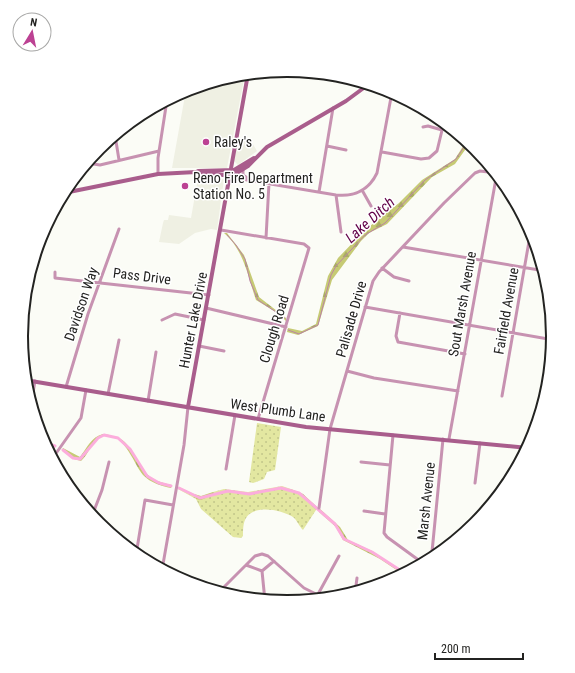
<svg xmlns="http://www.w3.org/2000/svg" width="575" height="673" viewBox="0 0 575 673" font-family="'Roboto Condensed',sans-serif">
	<defs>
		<pattern id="grass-dots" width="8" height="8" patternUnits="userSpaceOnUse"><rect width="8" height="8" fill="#e3e7a1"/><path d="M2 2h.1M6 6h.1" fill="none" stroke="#c2c68a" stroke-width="1.8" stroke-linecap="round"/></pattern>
		<pattern id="forest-firs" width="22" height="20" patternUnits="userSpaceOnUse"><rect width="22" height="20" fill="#c6ca74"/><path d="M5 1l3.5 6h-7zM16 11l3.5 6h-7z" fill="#aaad64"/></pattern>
	</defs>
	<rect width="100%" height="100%" fill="#fbfcf6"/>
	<!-- built -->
	<path fill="#eff0e3" d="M245 74 227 168H172L186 90 236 75Z
		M238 139 251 141 257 151 238 165 234 161Z
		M198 178 224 179 217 230 211 229 195 233 179 244 159 242 163 223 164 220H168L169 215 191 218Z"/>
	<!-- grass -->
	<path fill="url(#grass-dots)" d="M257 423 281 427 275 470 267 472 264 479 253 483 249 482Z
		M282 486 291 489 292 492 302 496 316 510 303 530C299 526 297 520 293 517 282 510 254 504 246 518 243 523 243 530 243 536L241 538 233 537 201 509 196 499 178 489 179 487 194 494 196 499 215 494 213 492 224 489 248 492Z"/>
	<!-- forest -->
	<path fill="url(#forest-firs)" d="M467 140 470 143 455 164 432 177 387 224 369 233 361 241 332 280 318 326 298 335 287 332 288 328 302 331 316 324 328 276 338 258 365 230 399 203 422 180 455 159Z
		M224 233H227L244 255 259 297 286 318V321L279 314 256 300C248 277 244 250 224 233Z
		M103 434C132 437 129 452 144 471 151 480 162 483 172 485L171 488C161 486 151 483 143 475 134 465 120 422 98 439 90 445 88 455 81 461L74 459 62 450 63 448 80 457C87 448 91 437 103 434Z
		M291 489 303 494 317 507 316 510 302 496 292 492Z
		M213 492 215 494 201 500 196 499 194 494 201 496Z
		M320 509 340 527 348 540 372 551 406 574 404 575 380 559 343 540 336 527 319 512Z"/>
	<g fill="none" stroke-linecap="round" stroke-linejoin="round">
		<!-- stream -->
		<path stroke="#bb84a4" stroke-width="1" d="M227 235 236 245 245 259 250 281 258 300 285 318
			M288 330 299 334 318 325 331 275 336 266 365 235 385 223 425 180 456 159 468 141"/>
		<!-- canal -->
		<path stroke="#fcaddc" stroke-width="3" d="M43 442 55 446
			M63 450 73 458 80 459 98 438 104 435 118 438 130 449 147 476 159 483 171 486
			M179 488 200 498 228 491 249 494 281 488 299 493 335 524 344 539 372 552 406 574"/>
		<!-- street -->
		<path stroke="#c792b1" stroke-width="3" d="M423 127 428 126 442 130
			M115 135 119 160
			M327 146 346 150
			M382 152 421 159 429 158 437 151 444 122
			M87 163 100 165 159 151
			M243 170V175L249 179
			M158 174V158L167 100
			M230 175 235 178 336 195C354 197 369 190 377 173L392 92
			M362 190 371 206
			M319 192 333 108
			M336 195 341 232
			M221 230 304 244 309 248 258 419
			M266 238 269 183
			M403 247 545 271
			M382 268 394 277 409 281
			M55 272V278L209 295
			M365 307 554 340
			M206 308 286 327
			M400 313 396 336 398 342 465 354
			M162 320 175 314 204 320
			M199 346 224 351
			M347 371 374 378 458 391
			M66 387 88 314 119 229
			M108 394 119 340
			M502 396 531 230
			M148 401 156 352
			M31 405 35 381
			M393 435 384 533 387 537 424 564
			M449 439 497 173
			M52 459 81 418 86 390
			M361 462 390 465
			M226 469 235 415
			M475 483 480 443
			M319 508 330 429 373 281 379 272 444 203 475 173 480 171 496 173
			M364 511 385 514
			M92 516 102 490 109 462
			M136 555 145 500 173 505
			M425 564 432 552 443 439
			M246 565 262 571
			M162 570 184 445 188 407
			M218 593 255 556 262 554 268 556 304 588 326 599
			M355 593 357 578
			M317 596 339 556
			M265 601 262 571 274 561"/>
		<!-- secondary -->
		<path stroke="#a95d8c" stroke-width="4" d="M198 171 234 170 254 158
			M64 193 158 174 196 172 222 175 235 174 248 166 267 147 346 101 369 84
			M25 380 306 427 528 448
			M547 396 550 376
			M188 407 248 74"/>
	</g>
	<!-- markers -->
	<g fill="#bc4193" stroke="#fff" stroke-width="1.5">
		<circle cx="206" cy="142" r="4"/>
		<circle cx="185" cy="186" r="4"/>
	</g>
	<g text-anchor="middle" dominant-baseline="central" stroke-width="3" stroke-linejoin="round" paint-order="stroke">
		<!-- poi labels -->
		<g font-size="14" fill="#232321" stroke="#fff" text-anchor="start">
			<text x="214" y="142">Raley's</text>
			<text x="193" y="178">Reno Fire Department<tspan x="193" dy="16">Station No. 5</tspan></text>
		</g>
		<!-- street labels -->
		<g font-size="14" fill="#232321" stroke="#fff">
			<text transform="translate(142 276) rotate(7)">Pass Drive</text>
			<text transform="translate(81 304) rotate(-71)">Davidson Way</text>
			<text transform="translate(462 304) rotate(-80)">Sout Marsh Avenue</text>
			<text transform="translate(506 311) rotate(-80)">Fairfield Avenue</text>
			<text transform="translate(351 319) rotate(-74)">Palisade Drive</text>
			<text transform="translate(193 320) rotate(-79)">Hunter Lake Drive</text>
			<text transform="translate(274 329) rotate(-73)">Clough Road</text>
			<text transform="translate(278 410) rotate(8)">West Plumb Lane</text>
			<text transform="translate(426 501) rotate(-84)">Marsh Avenue</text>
		</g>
		<!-- water labels -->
		<g font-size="15" font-style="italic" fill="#600147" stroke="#fff">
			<text transform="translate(370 220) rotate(-42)">Lake Ditch</text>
		</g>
	</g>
	<!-- crop -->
	<path d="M0 0H575V673H0ZM28 336a259 259 0 1 1 518 0a259 259 0 1 1-518 0Z" fill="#fff" fill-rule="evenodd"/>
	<path fill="none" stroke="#232321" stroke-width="2" d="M28 336a259 259 0 1 1 518 0a259 259 0 1 1-518 0Z"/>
	<!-- north arrow -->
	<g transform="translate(32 32) rotate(10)"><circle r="19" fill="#ffffff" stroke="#a7a7a6"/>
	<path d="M0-3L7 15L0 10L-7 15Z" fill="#bc4193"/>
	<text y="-6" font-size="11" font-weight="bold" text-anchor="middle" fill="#232321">N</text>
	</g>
	<!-- scale -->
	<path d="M435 653v6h88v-6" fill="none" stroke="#232321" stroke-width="2"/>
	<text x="441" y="653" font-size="12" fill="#232321" stroke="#ffffff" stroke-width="3" paint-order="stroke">200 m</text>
</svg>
